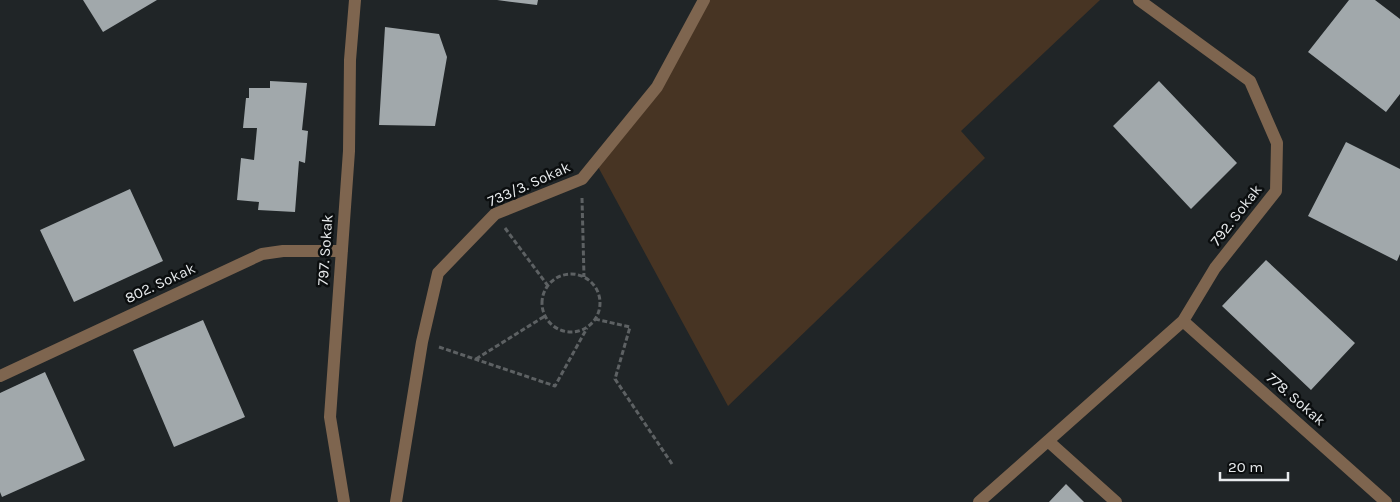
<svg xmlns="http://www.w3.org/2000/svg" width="1400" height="502" viewBox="0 0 1400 502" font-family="Karla,sans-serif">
	<rect width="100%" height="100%" fill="#202527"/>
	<!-- green -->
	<path fill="#473423" d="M704 0H1100L961 131 985 158 728 406 596 163 657 87Z"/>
	<!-- building -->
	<path fill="#a1a8ab" d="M83 0H157L103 32Z
		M497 0H538L537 5Z
		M1349 0H1375L1400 19V94L1386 112 1308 52Z
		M385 27 439 34 447 57 435 126 379 125Z
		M270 81 307 83 302 130 308 131 305 163 299 161 295 212 258 210 259 202 237 200 241 158 254 160 257 128H243L246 98H249V88H270Z
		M1159 81 1237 163 1191 209 1113 126Z
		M1346 142 1400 169V254L1397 261 1308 216Z
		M130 189 163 261 74 302 40 230Z
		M1266 260 1355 343 1311 390 1222 306Z
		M203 320 245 417 174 447 133 350Z
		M45 372 85 460 2 497 0 492V393Z
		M1066 484 1084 502H1049Z"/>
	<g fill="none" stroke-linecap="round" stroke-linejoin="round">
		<!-- path -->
		<path stroke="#5d6163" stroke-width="3" stroke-dasharray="5 2.5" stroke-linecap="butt" d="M582 198 584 277
			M505 228 548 286
			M542 303a29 29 0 1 1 58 0a29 29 0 1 1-58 0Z
			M595 319 630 327 615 379 672 464
			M439 347 555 386 587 328
			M476 359 545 316"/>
		<!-- minor -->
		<path stroke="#7e654f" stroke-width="12" d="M1183 321 1386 502
			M0 376 262 254 283 251H342
			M1048 441 1116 502
			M344 502 330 417 349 151 350 60 355 0
			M396 502 422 342 438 273 495 214 582 179 657 87 704 0
			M979 502 1183 321 1215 268 1276 191 1277 143 1250 81 1139 0"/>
	</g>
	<g text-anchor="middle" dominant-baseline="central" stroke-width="5" stroke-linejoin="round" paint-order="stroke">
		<!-- street labels -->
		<g font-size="15" fill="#e8ebed" stroke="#0b0e0f">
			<text transform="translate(529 184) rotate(-24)">733/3. Sokak</text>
			<text transform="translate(1236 215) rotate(-52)">792. Sokak</text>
			<text transform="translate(325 250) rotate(-86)">797. Sokak</text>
			<text transform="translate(160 283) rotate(-25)">802. Sokak</text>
			<text transform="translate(1296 399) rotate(41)">778. Sokak</text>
		</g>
	</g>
	<!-- scale -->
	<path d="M1220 472v8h68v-8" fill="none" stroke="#e8ebed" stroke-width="2.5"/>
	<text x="1228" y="472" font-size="15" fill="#e8ebed" stroke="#0b0e0f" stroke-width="4" paint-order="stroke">20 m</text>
</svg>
